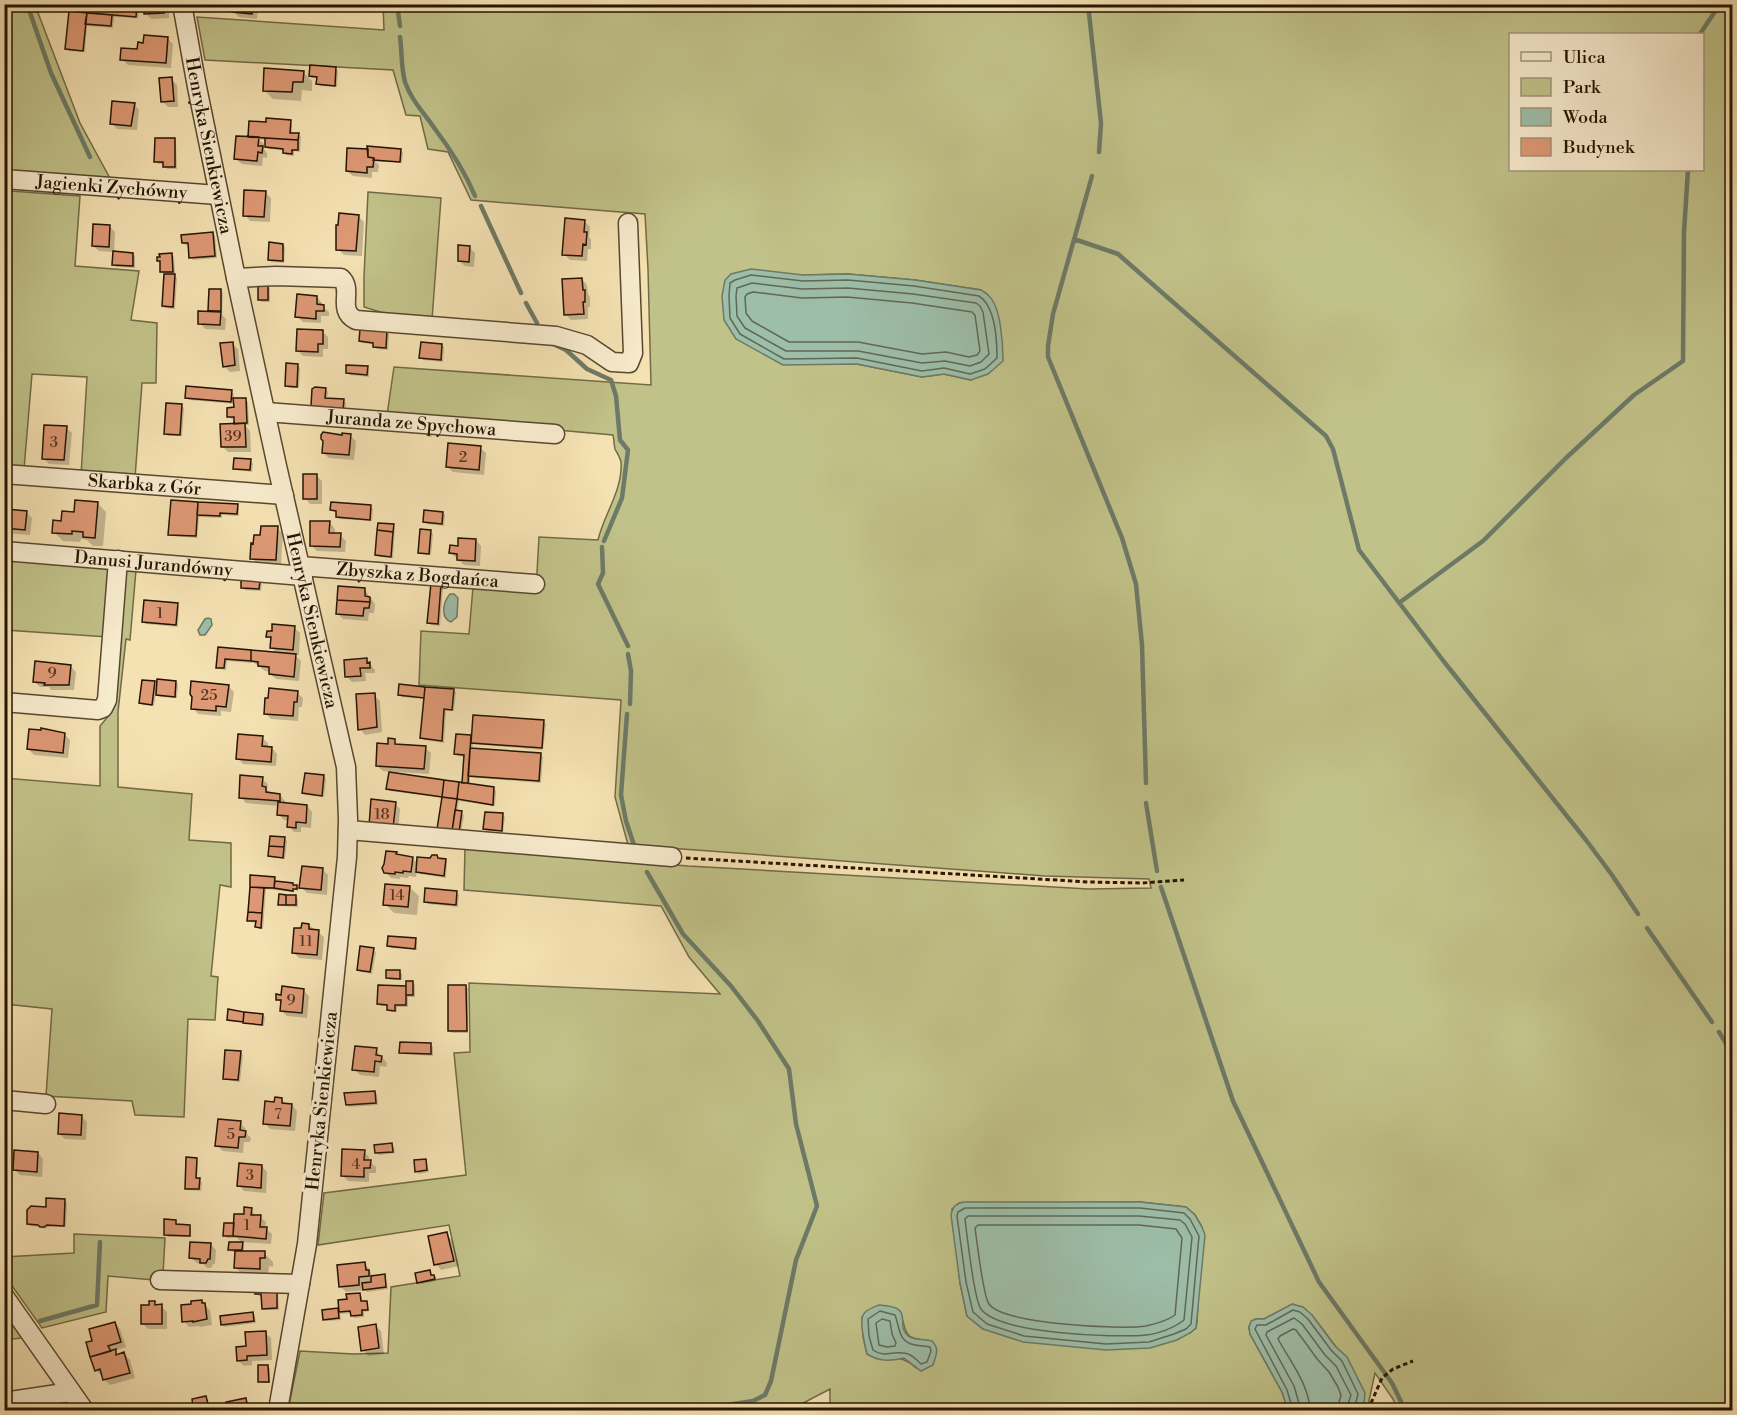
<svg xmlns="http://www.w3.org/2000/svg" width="1737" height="1415" viewBox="0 0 1737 1415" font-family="'Libre Bodoni',serif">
	<rect width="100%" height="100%" fill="#f5e2b3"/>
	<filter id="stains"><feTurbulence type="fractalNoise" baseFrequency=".00333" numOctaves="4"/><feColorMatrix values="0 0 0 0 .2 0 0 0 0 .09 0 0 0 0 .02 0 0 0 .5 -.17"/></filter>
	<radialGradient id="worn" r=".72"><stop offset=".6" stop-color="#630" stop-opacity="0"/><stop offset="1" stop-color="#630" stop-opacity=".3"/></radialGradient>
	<!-- green -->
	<path fill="#c1c289" stroke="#726a46" stroke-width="1.5" fill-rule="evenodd" d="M383 4 1732 5V1388L1730 1410H1398L1393 1399 1375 1373 1368 1405 1363 1410H1359L1364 1401 1339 1351 1312 1315 1293 1304 1264 1319H1256L1252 1321 1249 1327 1250 1334 1282 1392 1288 1410H830V1389L790 1410H394L393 1407 373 1410H288L300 1351 353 1354 388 1353 391 1287 460 1276 449 1225 318 1245 324 1193 466 1175 454 1053 470 1052 469 983 720 994 689 957 661 906 464 890 465 848 688 866 1088 889 1151 888 1149 879 1045 876 628 845 615 797 621 700 419 685 421 631 469 634 473 587 536 591 539 537 598 540C604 514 623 490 621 462 620 457 617 453 615 449 614 445 614 439 613 435L387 415 394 367 651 385 648 269 645 214 471 200 448 152 428 149 420 116 406 115 393 70 205 60 197 17 384 30ZM1510 34H1702V170H1510ZM848 274 915 280 981 290 971 380 944 374 922 377 857 364H833L803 275ZM1140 1202 1186 1207 1195 1215 1202 1227 1197 1322 1196 1328 1190 1333 983 1329 967 1316 960 1283 952 1209 959 1203ZM862 1317 903 1321C906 1337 910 1339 926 1340L916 1368C904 1355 884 1356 867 1354L863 1337Z
		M4 5H35L80 123 112 182 5 172 7 119 4 118Z
		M10 191 80 196 75 266 139 271 131 320 157 323 156 383H142L135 478 81 475 87 377 32 374 24 469 5 468 4 251Z
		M368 192 441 198 432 320 403 319 364 307V277Z
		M4 559 111 568 108 637 5 630Z
		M126 569 136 570 130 640 126 639 118 712V787L192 794 189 840 231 843V887L220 885 211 976 218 977 215 1020 188 1019 184 1117 135 1115 132 1101 46 1096 52 1009 5 1004 4 778 100 786V726L111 713Z
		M74 1234 165 1238 163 1275 154 1280 108 1276 106 1312 42 1328 5 1276 4 1257 74 1253Z
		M5 1312 22 1338 5 1340Z"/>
	<!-- water -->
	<path fill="#9dbea9" stroke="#6d7a67" stroke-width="1.5" d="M751 269 803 275 848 274 915 280 981 290C984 292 987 293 989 296 1001 307 1003 345 1003 361L988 374 971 380 944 374 922 377 857 364 783 365 736 339 724 320 722 296 725 280 731 274Z
		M450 594H454L458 598 457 617 451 622C440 618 443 602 450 594Z
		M208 618 211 619 212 625 205 635H200L198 630 205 619Z
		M964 1202H1140L1186 1207 1195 1215 1202 1227 1205 1235 1196 1328 1190 1333 1177 1340 1150 1348 1106 1350 1023 1342 983 1329 967 1316 960 1283 951 1215C952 1208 956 1203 964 1202Z
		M1292 1304 1303 1307 1312 1315 1335 1346 1347 1357 1365 1393 1364 1402 1359 1410H1288L1282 1392 1250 1334 1249 1327 1251 1321 1256 1319H1264Z
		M879 1305C917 1307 894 1324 908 1336 915 1341 925 1339 932 1341 940 1349 936 1355 933 1365L921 1371 904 1358C890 1361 880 1362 867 1354 865 1344 859 1324 863 1315 865 1310 874 1307 879 1305Z"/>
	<!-- shadow -->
	<path fill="#0003" d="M73 4H111L136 7 139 9 138 18 114 17 113 28 87 26 85 52 69 51 66 48 76 14 72 9Z
		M145 4H169V18L151 19 145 13Z
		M234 4H267L266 10 258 9 257 19 239 17 233 11Z
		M167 38 173 44 171 68 128 65 122 59 138 51 144 45Z
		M312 66 335 68 338 71 337 87 320 86 318 83V78H311Z
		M303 72 312 81V91L302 90 301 101 273 99 264 90Z
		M171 79 177 85 178 107H168L162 101Z
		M134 104 139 110 137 130 117 129 112 123Z
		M290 122 292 124V134L299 135 301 137 300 152 294 151V156L286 155 284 150 269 149 266 147 267 140 258 139 264 144V149L267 153V158L263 157 262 166 242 164 236 159 252 138Z
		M174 140 176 142 177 169H167L165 164H158L156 161Z
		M349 149 401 150 403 153 402 163 375 161 379 165 378 172H372V178L353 176 347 171Z
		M265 192 271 198 270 222 250 221 245 215Z
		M358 216 364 222 362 256 344 255 338 249Z
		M584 221 590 227 589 237 591 239V249H588L587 261 570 260 564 254Z
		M109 226 115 232 114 252 99 251 93 246Z
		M212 233 215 236 217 258 193 260 191 257 190 245H186L183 243Z
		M283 245 285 247 284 263 271 262 269 259Z
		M469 247 475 253 474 267 465 266 459 261Z
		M133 254 135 256V268L116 267 114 264Z
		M171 255 174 257 175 273 172 274 177 278 175 309 165 308 163 306 164 274 162 272 161 262 159 260Z
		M582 279 587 285 588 294 590 297V307H588V319L571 320 565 314Z
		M268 287 270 289V302H262L259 299Z
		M221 291 223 293 222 313H220L226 319 225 330 205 329 200 323 212 313 210 311Z
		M317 297 322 303V306L329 312V316H321V323L303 322 297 316Z
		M323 332 328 337V349H323V357L303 356 297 350Z
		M386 332 389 334 388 350 377 349 374 344 363 343 360 341Z
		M232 344 238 349 240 371 230 372 224 366Z
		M442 345 444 347 443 362 423 360 421 358Z
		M298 365 300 368 299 388H289L287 385Z
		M367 368 369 370V377L350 375 347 373Z
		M325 389 328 392 327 399 343 400 346 403 345 412 315 408 312 405Z
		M231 392 234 394 233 400H245L248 402 249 425H245L250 431 251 452H228L223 447 238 425 236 419H231L229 417 235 409V404L189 400 187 397Z
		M181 405 184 408 182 436H168L166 433Z
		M66 428 72 433 69 465 49 464 43 458Z
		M350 436 356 441 354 460 329 458 323 453Z
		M480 448 486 453 484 475 453 472 447 466Z
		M250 461 253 463 252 472 237 470 234 468Z
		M316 475 322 481V504H310L305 498Z
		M172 502 237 506 239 508V516L222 515V518L199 517 197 538 172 536 170 534Z
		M97 503 106 512 103 546H93L87 540 81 539 80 542 63 541 54 532 62 522 75 513Z
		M370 506 373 509 372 521 339 519 337 516V512L331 509Z
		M4 509 26 512 32 518 30 535 4 533Z
		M443 513 445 515 444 526 427 524 425 522Z
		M330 523 335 529V535H340L346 541 345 552 317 551 311 545Z
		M393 525 395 528 393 558 379 557 377 555Z
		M277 528 283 534 281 565 257 564 252 558 262 537Z
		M431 532 433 534 431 555 422 554 420 552Z
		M476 540 481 546 480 566 464 565 451 553Z
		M259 582 262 584 261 591 245 590 242 587Z
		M441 586 443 588 440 626 431 625 429 623Z
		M365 590 375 604 374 613H369L368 621 343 619 337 613Z
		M177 605 179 607 178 627 146 624 143 622Z
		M294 628 300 633 299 655H295L301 661 299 681 276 679 270 674 271 672 265 671 252 661V663L227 661 226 670 220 669 218 667 220 648 278 654 272 648 273 641 268 636Z
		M366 659 375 670V673H365L366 681 352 682 346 676Z
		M70 666 76 672 74 690H51L49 687H40L34 681Z
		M176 682 178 685 177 698 160 697 156 693 154 706 143 705 141 703 154 683 158 687Z
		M228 686 234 692 231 712 221 711V716L198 714 193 708Z
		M453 690 456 692 454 711H446L444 743 424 740 422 738 425 699 402 697 400 695Z
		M297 693 303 698 302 707H299L298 721 271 719 265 713Z
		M374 695 380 701 382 732 365 735 360 729Z
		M543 722 546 724 543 750 473 744 472 749 541 755 543 757 541 783 470 777V785L494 788 496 791 495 806 459 801 457 812 464 815 461 833 441 831 443 798 390 791 388 789 390 772 383 771 377 766 389 745 394 740 399 746 425 748 431 753 429 774 398 772V775L463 784 466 757 458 756 456 754 457 735 473 737Z
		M64 734 70 740 68 758 34 755 28 749Z
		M262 738 268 743V748H272L277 754 276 766 243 764 238 758Z
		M324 776 326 779 324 797 306 795 304 793Z
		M262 779 268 784 267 790 272 794 280 795 285 801V804L307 806 312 812 311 828 301 827V832H294L289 826V821L284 820 278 814 279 806 246 803 241 797Z
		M373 801 395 803 400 809 398 833Z
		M502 815 505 817 503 832 487 831 485 829Z
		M284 839 287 841 285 859 272 857 269 855Z
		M396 853 398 855 412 858 418 864 439 860H445L447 862 446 878 420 874 417 871 416 877 409 876 408 878 400 877V879L391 878 385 872Z
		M323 870 328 875 327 895 307 893 301 887Z
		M252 877 275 879 277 882 293 884 298 889V891L294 890V892L266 889 263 929 257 927V923L251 922 249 920Z
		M410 888 419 896 417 915 394 913 385 904Z
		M457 893 459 895 458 907 428 904 426 901Z
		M296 897 298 899V907L282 906 280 904Z
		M309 925 324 937 322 960 299 958 294 953Z
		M415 940 417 942V950L391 948 389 946Z
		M373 950 376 952 372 974 361 972 358 970Z
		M400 972 402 974V980H390L387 977Z
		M413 982 415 985V997H408V1007H397V1012H391L389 1010V1006H381L379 1004 408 988Z
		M466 986 468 989V1033H452L450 1031Z
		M303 990 309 996 307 1018 287 1016 282 1011V1004L277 999Z
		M230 1011 262 1015 265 1017 264 1026 231 1021 229 1019Z
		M431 1045 433 1047V1056L403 1054 401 1052Z
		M376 1050 387 1063 386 1067 380 1066 379 1077 360 1075 354 1069Z
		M240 1052 243 1055 240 1082 227 1080 224 1078Z
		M374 1092 377 1094 378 1105 349 1107 347 1104Z
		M281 1099 287 1105H292L297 1111 295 1131 270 1129 265 1123 276 1104Z
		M81 1116 87 1122 86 1140 65 1139 59 1134Z
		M240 1123 246 1129 245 1132 251 1138 250 1142H244L243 1153 223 1151 217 1145Z
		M392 1145 394 1147 395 1153 379 1155 376 1153Z
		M364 1152 369 1157V1161L376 1167V1173H369V1182L348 1181 342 1175Z
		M38 1153 43 1159 42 1177 20 1175 15 1170Z
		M196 1159 198 1162 197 1180 202 1182 201 1191 188 1190 186 1188Z
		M425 1160 427 1163 429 1172 419 1174 416 1171Z
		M262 1166 267 1172 266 1193 244 1191 239 1185Z
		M64 1200 67 1203 66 1227H49L44 1229 42 1227 31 1226 28 1224 47 1208Z
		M251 1209 256 1216 260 1217 266 1222 265 1228 272 1234 271 1244 241 1242 237 1238H227L225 1236 233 1224Z
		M175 1221 178 1226H189L191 1229V1237H168L165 1234Z
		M446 1234 452 1240 459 1266 441 1270 436 1264Z
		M210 1244 216 1250 215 1264H213L211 1268H207L203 1264 197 1263 191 1258Z
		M242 1244 244 1246V1252L264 1253 273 1262V1267L269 1266 268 1277 244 1276 235 1267 237 1252H232L230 1250Z
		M365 1264 370 1270 371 1274 374 1277 384 1275 386 1278 388 1289 367 1292 365 1290 346 1292 340 1286Z
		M430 1272 436 1281 421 1284 418 1282Z
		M276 1291 278 1293 279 1310H265L263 1308V1296H259L256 1293Z
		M359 1295 362 1297V1303L366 1302 368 1305 369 1311 364 1312V1317L354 1318 352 1313 340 1314 341 1320 327 1321 324 1319V1312L340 1310Z
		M201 1302 210 1310 212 1325 200 1327 199 1326 189 1327 184 1321Z
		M154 1303 158 1306H161L167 1312V1329H148L143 1324Z
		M252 1313 255 1316 256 1323 224 1327 222 1324Z
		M115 1323 120 1329 126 1347 114 1351 119 1356 124 1354 130 1360 135 1378 110 1385 105 1380 103 1375 102 1376 96 1370 94 1342Z
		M375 1326 381 1331 384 1354 368 1356 363 1350Z
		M265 1333 271 1338 272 1360 252 1361V1365L244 1366 238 1360 247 1347Z
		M268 1367 270 1369V1383H262L260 1381Z
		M206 1398 209 1406 197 1409 195 1406Z
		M245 1400 248 1402 250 1410H227H229L228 1403Z"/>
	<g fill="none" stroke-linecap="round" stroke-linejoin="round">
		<!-- shore -->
		<path stroke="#606856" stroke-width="1.5" d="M751 275 803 281 848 280 914 286 979 296C995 306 997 340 997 358L985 369 970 374 944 368 922 371 857 358 784 359 740 334 730 318 729 296 730 283 735 280Z
			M752 283 802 289 848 288 913 294 976 303 980 306 983 312 989 354 981 362 970 366 945 361 922 363 858 351H786L745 328 737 316 736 296 737 288Z
			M753 292 802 298 847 297 912 303 972 312 975 315 980 351 977 355 969 357 946 352 922 354 858 342H789L752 321 746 313 745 297 747 294Z
			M965 1208H1140L1184 1213 1190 1219 1199 1236 1191 1324 1186 1329 1174 1334 1149 1342 1106 1344 1024 1336 987 1324 973 1312 966 1282 957 1216 958 1212Z
			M968 1216H1139L1180 1220 1185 1224 1192 1237 1184 1320C1174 1328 1158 1334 1146 1335 1115 1338 999 1334 981 1309 974 1300 967 1235 965 1219Z
			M978 1225H1139L1176 1229 1182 1238 1175 1315C1168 1320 1155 1324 1146 1326 1121 1330 1003 1324 989 1304 983 1296 977 1241 975 1228Z
			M880 1311 895 1315C900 1328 898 1342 915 1345 920 1346 925 1346 930 1347L931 1351 927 1362 921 1364C916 1359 910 1353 903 1353 892 1351 884 1358 873 1350L869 1336 868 1319Z
			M882 1319 890 1321 892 1334 896 1343 895 1346 887 1347 879 1345 876 1323Z
			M1293 1410 1287 1390 1255 1329 1257 1325H1266L1293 1310 1300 1312 1308 1319 1331 1350 1342 1361 1358 1394 1354 1410
			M1301 1410 1294 1386 1266 1335 1267 1332 1294 1318 1302 1324 1325 1355 1336 1366 1351 1395 1346 1410
			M1310 1410C1309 1385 1290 1361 1278 1339L1280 1336 1293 1329 1296 1330 1318 1360 1329 1372 1338 1387 1341 1395 1337 1410"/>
		<!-- stream -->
		<path stroke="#6d7a67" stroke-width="4.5" d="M27 4 51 73 90 157
			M397 4 400 26
			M1088 4 1101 123 1099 152
			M1700 34 1720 4
			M400 37C402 51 401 68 405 82 411 100 425 114 435 129 451 150 465 172 475 196
			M1092 176 1053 314 1048 346V357L1122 538 1136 584 1142 645 1146 783
			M481 206 521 293
			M1074 239 1118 254 1326 436 1333 449 1359 550 1445 663 1586 840 1612 875 1638 914
			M526 303 537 323
			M551 343 566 350 587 369 611 380 616 396 620 440 628 450 622 498 604 541
			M602 547 603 573 598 584 628 646
			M1399 603 1483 541 1566 458 1634 395 1683 361 1684 232 1688 170
			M628 654 631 671 630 704
			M627 714 621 795 626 821 634 845
			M1146 803 1157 871
			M647 872 683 934 731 986 758 1021 789 1069 796 1124 817 1206 796 1260 771 1381 765 1395 753 1401 714 1407 707 1410
			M1161 887 1233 1101 1319 1282 1392 1383 1405 1410
			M1647 928 1712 1022
			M1719 1032 1732 1053
			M40 1321 97 1305 100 1242
			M4 1324H7"/>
	</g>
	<!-- building -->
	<path fill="#de9975" stroke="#241303" stroke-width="1.5" d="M71 4H89L88 12 71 10Z
		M91 4 137 5 136 17 91 13Z
		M144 4H164V13L144 14Z
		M233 4H253L252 14 232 12Z
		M253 4H265L264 8 253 7Z
		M69 11 87 13 83 51 65 49Z
		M87 13 112 15 111 26 85 24Z
		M144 35 168 37 166 63 120 60 121 48 137 49 138 42 143 43Z
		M310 65 336 67 335 86 316 84 317 77 309 76Z
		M264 68 304 71 303 82H293L292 92 263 91Z
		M172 77 174 101 161 102 159 78Z
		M112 101 135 103 131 126 110 124Z
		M266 118 291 120 290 133H299L298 140 248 137 249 121 266 122Z
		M236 136 259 137 258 146H263L262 153 258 152 257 161 234 159Z
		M155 138H175V167H163V162H154Z
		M265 138 298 140V150H292V154L283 153V149L265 147Z
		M367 146 401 149 400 162 373 160 374 158 368 157Z
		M347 148 368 149V157L374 158 373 167H367V173L346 171Z
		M244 190 266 191 264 217 243 216Z
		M339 213 359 215 356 251 336 250V225H338Z
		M565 218 585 220 584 232H587L586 245 583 244 582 256 562 255Z
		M93 224 110 225 109 247 92 246Z
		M213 232 215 256 189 258 188 243H182L181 235Z
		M269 242 283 244V261L268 260Z
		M458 245 470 246 469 262 458 261Z
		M113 251 133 253V266L112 265Z
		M172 253 173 272H160V261H157V257H160L159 254Z
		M164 274H175L173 307 162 306Z
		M582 278 583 290H585V302H583L584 314 564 315 562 279Z
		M258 285H268V300H258Z
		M209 289H221V311H208Z
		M297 294 317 296V304L324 305V311H316V319L295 317Z
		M198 311 221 312 220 325 198 324Z
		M297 329 323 330V344H318V352L296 351Z
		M360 329 387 330 386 348 373 347V343L359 341Z
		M233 342 235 365 223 367 220 343Z
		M421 342 442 344 441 360 419 358Z
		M286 363 298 364 297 387 285 386Z
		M346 365 368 366 367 375 346 373Z
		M186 386 232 390 231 402 185 398Z
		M315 387 326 388 325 398 344 399 343 410 311 406 312 389Z
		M233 398H246L247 423 234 424V417H227V408L234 407Z
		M166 403 182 404 180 435 164 434Z
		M245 423 246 447H221L220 424Z
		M44 425 67 426 64 460 42 459Z
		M323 432 342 435V433L351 434 349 455 322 453 323 441 321 439V435Z
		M448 443 481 446 479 470 446 467Z
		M234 458 251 459 250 470 233 469Z
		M303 474H317V499H303Z
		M75 500 98 502 95 538 83 537V532L72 531V534L52 533 53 520 61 521 62 511 74 512Z
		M171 500 198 502 196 536 168 535Z
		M198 502 238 504 237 514 220 513V516L197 515Z
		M331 502 371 505 370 520 336 517V511L330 510Z
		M4 507 6 509 27 511 25 530 4 528Z
		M424 510 443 512 442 524 423 522Z
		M310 521H330L329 533H341L340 547 310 546Z
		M378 523 394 524 393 532 377 530Z
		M261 526H278L276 560 250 559 251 543 253 544 254 535H260Z
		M420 529 431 530 429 554 418 553Z
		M377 530 393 532 391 557 375 555Z
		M458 538 476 539 475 561 457 560V554L449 553 450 545 458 546Z
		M241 579 260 581 259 589 241 588Z
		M431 583 441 584 438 624 427 623Z
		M338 586 365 588V596L370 597V602L337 600Z
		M144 600 178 603 176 625 142 622Z
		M337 600 370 602 369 608H364L363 616 336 614Z
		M272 624 295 626 293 650 270 648 271 637H266L267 631H272Z
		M218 647 251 650V661L225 659 224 668H216Z
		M251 650 296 654 294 677 269 674V667L258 666V662L251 661Z
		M367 658V663L370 662V668H360L361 676 345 677 344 660Z
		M35 661 71 665 69 685H44L45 683 33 682Z
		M157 679 176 681 175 697 156 695Z
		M142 680 155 681 152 705 139 703Z
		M191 681 229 685 226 707 216 706V711L191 709 192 697 190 694Z
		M399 684 425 687 424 698 398 695Z
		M425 687 454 689 452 710 444 709 442 741 420 738Z
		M269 688 298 691 297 702H294L293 716 264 714 265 698H268Z
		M375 693 377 727 358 730 356 694Z
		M473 715 544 720 542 748 471 743Z
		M41 728 65 733 63 753 27 749 29 729 41 730Z
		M238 734 263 736 262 746 272 747 271 762 236 759Z
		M456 734 471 735 468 783H462L464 755 454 754Z
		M388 738 395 739V744L426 746 424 769 376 766 377 743 388 744Z
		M470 748 541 753 539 781 468 776Z
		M389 772 444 780 442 797 386 789Z
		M305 773 324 775 322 796 302 793Z
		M240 775 263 777 262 786 266 787V792L280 794V801L239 798Z
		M444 780 459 782 457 799 442 797Z
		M459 782 494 787 493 805 457 799Z
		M442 797 457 799 452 831 437 829Z
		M371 799 396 802 393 828 369 826Z
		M278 802 307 805 306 823 296 822V828L287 827 288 816 277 815Z
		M455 810 462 811 459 832 452 831Z
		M485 812 503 813 502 831 483 829Z
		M270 836 285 837 284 847 269 846Z
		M269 846 284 847 283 858 268 856Z
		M386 851 397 852 396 854 413 857 411 872 403 871V873L395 872V874L384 873 382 868 384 864Z
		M432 855H437L438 858 446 859 444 876 416 872 417 857 430 858Z
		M302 866 323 868 321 890 299 888Z
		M250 875 275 877 274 888 250 887Z
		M275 881 293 883V885H297V889H293V891L274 888Z
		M385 884 410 886 408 907 383 905Z
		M250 887 264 888 262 913 248 912Z
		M425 888 457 891 456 905 424 902Z
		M279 894 286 895V905H278Z
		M286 895H296V905H286Z
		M248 912 262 913 261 928 255 927 256 921H247Z
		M302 923 309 924V929L319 930 317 955 292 953 294 928H301Z
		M388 936 416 938 415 949 387 946Z
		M360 946 374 948 370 972 357 970Z
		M386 970H400V979L386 978Z
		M406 981H413V995H406Z
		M378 985 406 986V1005H395V1011L387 1010V1005L377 1004Z
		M448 985H466L467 1031H448Z
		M282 986 304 989 302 1013 280 1011 281 1000H276V994L281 995Z
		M228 1009 244 1012 243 1022 227 1020Z
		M244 1012 263 1014 262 1025 243 1023Z
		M400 1042 431 1043V1054L399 1053Z
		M355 1046 377 1048 376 1055 382 1056 381 1062 375 1061 374 1072 352 1070Z
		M225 1050 241 1051 238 1080 223 1079Z
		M375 1091 376 1103 346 1105 344 1093Z
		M275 1097 282 1098V1103L292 1104 290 1126 263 1124 265 1101 274 1102Z
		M59 1113 82 1115 81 1135 58 1134Z
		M218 1119 241 1121 240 1130 246 1131 245 1137H239L238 1148 215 1146Z
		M392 1143 393 1152 375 1153 374 1145Z
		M342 1149 365 1150 364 1160H371L370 1168H364V1177L341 1176Z
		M14 1150 38 1152 37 1172 13 1170Z
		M186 1157 197 1158 196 1178H200L199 1189H185Z
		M426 1159 427 1170 415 1172 414 1160Z
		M239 1163 262 1165 261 1188 237 1186Z
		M46 1198 65 1199 64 1226 47 1225 44 1227H40L38 1225 27 1224V1210L31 1206 46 1207Z
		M244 1207 252 1208 251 1215H261L260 1227H267L266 1239 233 1236 234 1214H244Z
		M164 1219 176 1220V1224L190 1225V1236L164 1235Z
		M224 1223H234L233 1236H223Z
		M447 1232 454 1261 434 1265 428 1236Z
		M190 1242 211 1243 210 1259H208L206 1263H200V1259L189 1258Z
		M229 1242H243L242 1250H228Z
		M235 1251H265V1258H260V1269L234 1268Z
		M365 1262 366 1270H369V1276L359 1277V1285L339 1287 337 1265Z
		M430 1270 431 1275H434L435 1279 417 1283 415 1273Z
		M385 1274 386 1287 363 1290 362 1283 371 1282V1276Z
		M255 1289H277V1308L262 1309 261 1294H255Z
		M360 1293 361 1301H367L368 1310H362V1315L351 1316 350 1311 339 1312 338 1300 347 1299 346 1294Z
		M202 1300V1303H205L207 1319 193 1322V1321L182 1322 181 1305 191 1304V1301Z
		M149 1301H155V1305L162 1304V1324H141V1305H149Z
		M338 1308 339 1318 323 1320 322 1310Z
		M253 1312 254 1321 221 1325 220 1316Z
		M115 1322 121 1342 108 1346 111 1351 90 1357 86 1342 92 1341 89 1329Z
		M376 1324 379 1348 361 1351 358 1327Z
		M266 1331 267 1355 247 1356V1360L237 1361 236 1347 246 1346 245 1332Z
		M116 1349V1355L124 1352 130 1373 103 1380 100 1369 95 1371 90 1357Z
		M258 1365H268L269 1382H258Z
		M206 1396 208 1404 193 1407 192 1399Z
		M246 1398 248 1410H220L227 1409 226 1402Z
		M149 1404 151 1410H128Z"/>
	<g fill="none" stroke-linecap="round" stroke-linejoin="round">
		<!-- minor casing -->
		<g stroke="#58472f" stroke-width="21">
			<g id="minor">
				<path id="s1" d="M182 4 197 87 236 278 277 466 346 767 348 819 347 857 307 1244 278 1410"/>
				<path id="s2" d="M4 179 218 195"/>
				<path d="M236 278 276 276 341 278C354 290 336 310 356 320L556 336 587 345 612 362 629 363 633 353 628 223"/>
				<path id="s3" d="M266 412 555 434"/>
				<path id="s4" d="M4 474 284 495"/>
				<path id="s5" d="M4 551 303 576"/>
				<path id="s6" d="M300 566 535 584"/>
				<path d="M4 702 98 710 103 708 107 700 118 560"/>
				<path d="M348 830 672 857"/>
				<path d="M4 1100 46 1104"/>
				<path d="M160 1280 300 1284"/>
				<path d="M4 1296 84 1410"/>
				<path d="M4 1402 71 1392"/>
			</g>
		</g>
		<!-- path -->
		<path stroke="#241303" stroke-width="3" stroke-dasharray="4.5 3" stroke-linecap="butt" d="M686 858 1089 882 1142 883 1184 880
			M1368 1410 1382 1378 1393 1369 1413 1361"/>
		<!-- minor -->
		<use href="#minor" stroke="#f8ecce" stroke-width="18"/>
	</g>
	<g text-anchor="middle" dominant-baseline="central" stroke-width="6" stroke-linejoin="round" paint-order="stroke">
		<!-- number labels -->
		<g font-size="15" fill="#523420">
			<text x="233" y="436">39</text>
			<text x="54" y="442">3</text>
			<text x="463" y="457">2</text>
			<text x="160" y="613">1</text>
			<text x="52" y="673">9</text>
			<text x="209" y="695">25</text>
			<text x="382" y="814">18</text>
			<text x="397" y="895">14</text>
			<text x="306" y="941">11</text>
			<text x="291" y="1000">9</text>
			<text x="278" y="1114">7</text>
			<text x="231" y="1134">5</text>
			<text x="356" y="1164">4</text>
			<text x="250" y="1175">3</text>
			<text x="247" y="1225">1</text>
		</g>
		<!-- street labels -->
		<g font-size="18" fill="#241303" stroke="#f8ecce">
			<text stroke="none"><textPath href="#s1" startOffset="144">Henryka Sienkiewicza</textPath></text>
			<text stroke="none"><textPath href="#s2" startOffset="108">Jagienki Zychówny</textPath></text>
			<text stroke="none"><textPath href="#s3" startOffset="146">Juranda ze Spychowa</textPath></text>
			<text stroke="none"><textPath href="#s4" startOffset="141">Skarbka z Gór</textPath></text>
			<text stroke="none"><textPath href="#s5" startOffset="150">Danusi Jurandówny</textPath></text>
			<text stroke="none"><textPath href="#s6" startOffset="118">Zbyszka z Bogdańca</textPath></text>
			<text stroke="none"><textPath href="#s1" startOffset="630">Henryka Sienkiewicza</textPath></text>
			<text transform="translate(322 1101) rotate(-84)">Henryka Sienkiewicza</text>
		</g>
	</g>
	<!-- margin -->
	<rect width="1737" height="1415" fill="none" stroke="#f5e2b3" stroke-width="24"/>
	<rect x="6" y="6" width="1725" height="1403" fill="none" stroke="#241303" stroke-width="3"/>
	<rect x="12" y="12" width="1713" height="1391" fill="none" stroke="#241303" stroke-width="1.5"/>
	<!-- legend -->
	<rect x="1509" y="33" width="195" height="138" fill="#f8ecce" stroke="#a3957d" stroke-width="1.5"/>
	<rect x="1521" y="52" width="30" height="9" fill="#f8ecce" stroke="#a3957d" stroke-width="1.5"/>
	<text x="1563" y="63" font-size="18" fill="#241303">Ulica</text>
	<rect x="1521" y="78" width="30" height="18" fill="#c1c289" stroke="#a3957d" stroke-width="1.5"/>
	<text x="1563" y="93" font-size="18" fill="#241303">Park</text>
	<rect x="1521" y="108" width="30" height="18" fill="#9dbea9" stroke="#a3957d" stroke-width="1.5"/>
	<text x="1563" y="123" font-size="18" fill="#241303">Woda</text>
	<rect x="1521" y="138" width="30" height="18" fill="#de9975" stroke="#a3957d" stroke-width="1.5"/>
	<text x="1563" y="153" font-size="18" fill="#241303">Budynek</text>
	<rect width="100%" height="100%" filter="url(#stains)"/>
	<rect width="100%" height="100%" fill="url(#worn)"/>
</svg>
